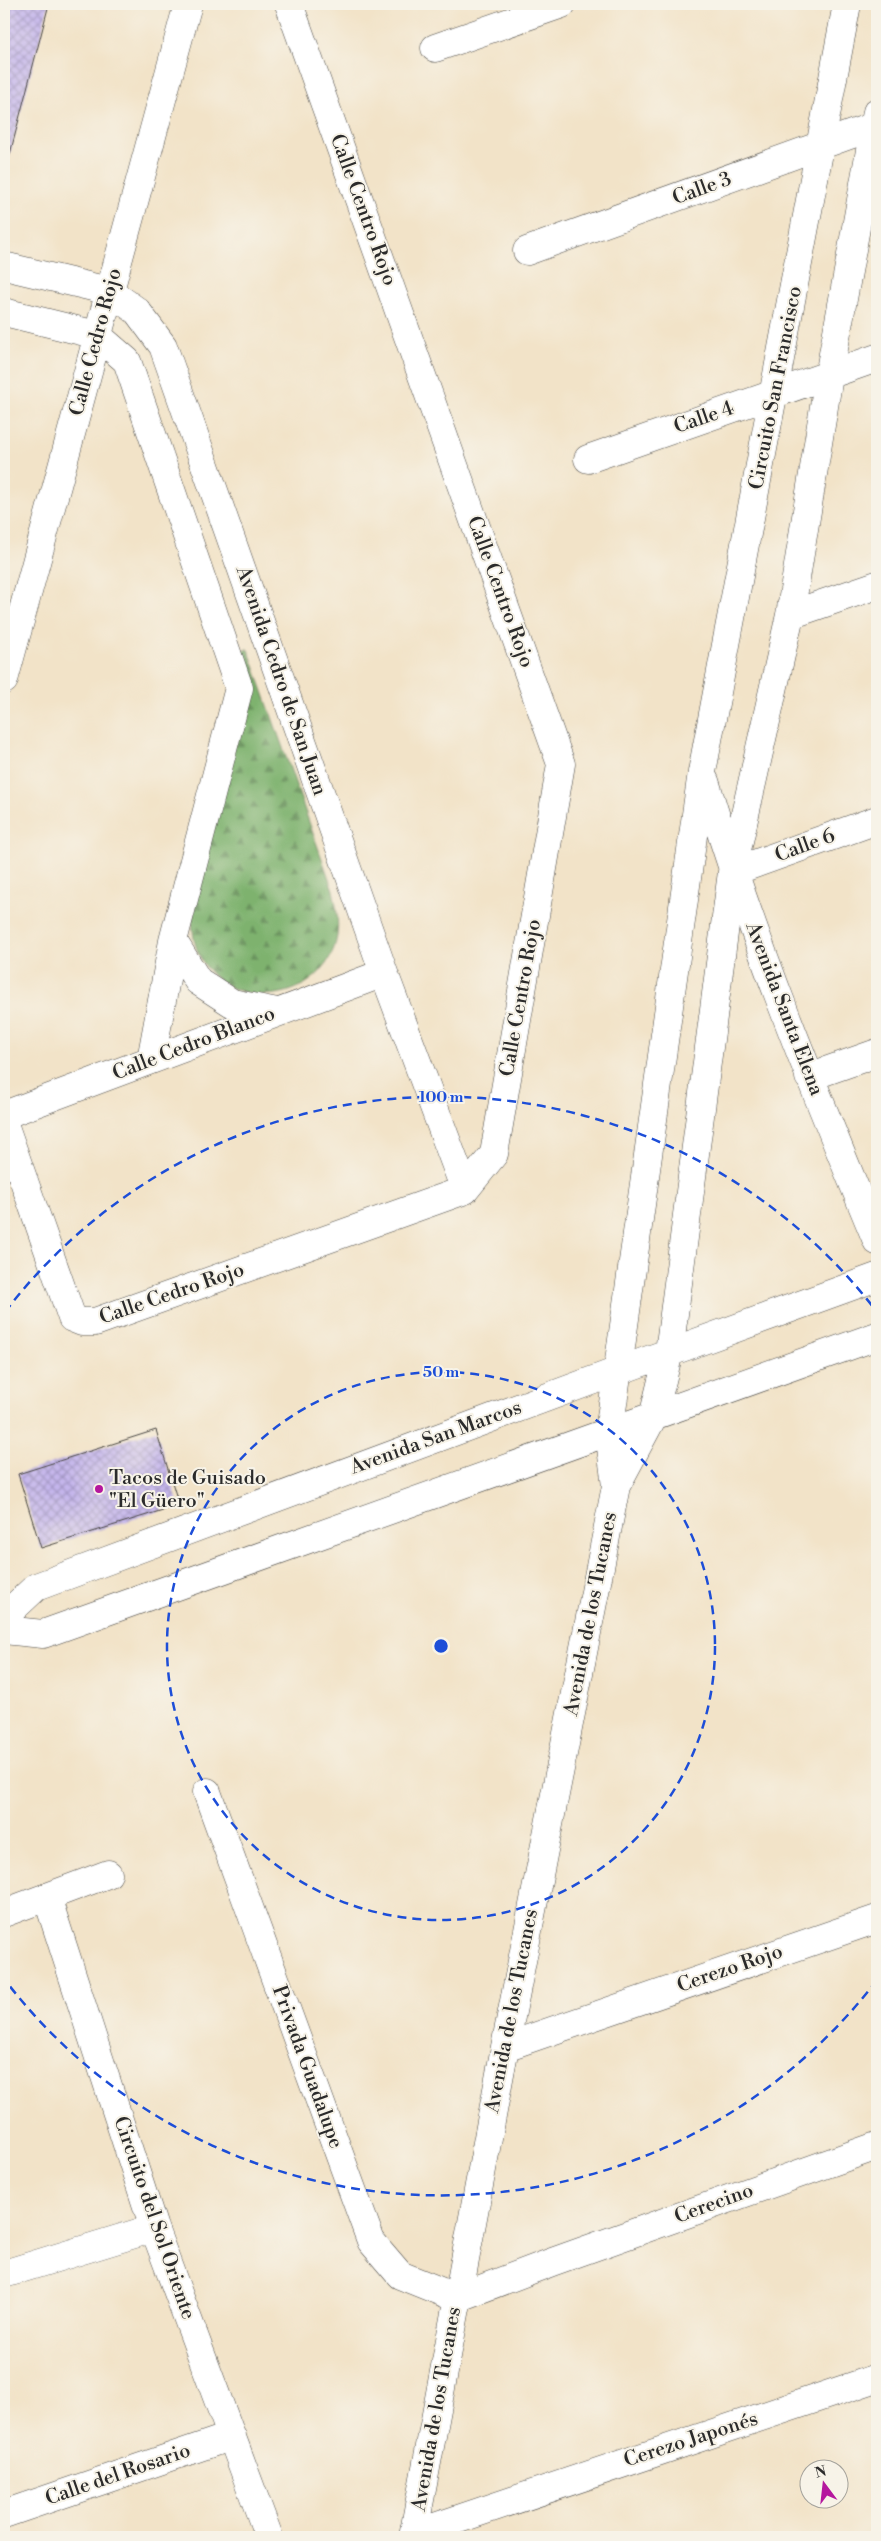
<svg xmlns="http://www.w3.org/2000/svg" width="881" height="2541" viewBox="0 0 881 2541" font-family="'Libre Bodoni',serif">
	<defs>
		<pattern id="forest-firs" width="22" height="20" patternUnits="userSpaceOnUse" patternTransform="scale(1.25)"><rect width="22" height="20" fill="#7eb26e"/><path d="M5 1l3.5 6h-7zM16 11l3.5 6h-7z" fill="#67915b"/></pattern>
		<pattern id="building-cross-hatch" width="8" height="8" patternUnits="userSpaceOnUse" patternTransform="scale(1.25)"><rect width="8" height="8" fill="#c4b5ec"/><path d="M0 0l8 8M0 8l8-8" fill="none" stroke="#9f93bf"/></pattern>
	</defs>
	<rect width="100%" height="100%" fill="#f7f3e8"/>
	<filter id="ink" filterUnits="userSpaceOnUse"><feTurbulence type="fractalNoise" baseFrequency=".02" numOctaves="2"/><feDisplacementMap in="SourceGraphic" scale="10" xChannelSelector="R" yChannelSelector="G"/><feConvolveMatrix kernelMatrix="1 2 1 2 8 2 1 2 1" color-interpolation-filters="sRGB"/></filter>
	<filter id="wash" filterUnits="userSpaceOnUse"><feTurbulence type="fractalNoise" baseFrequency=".0096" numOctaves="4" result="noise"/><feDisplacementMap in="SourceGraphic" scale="20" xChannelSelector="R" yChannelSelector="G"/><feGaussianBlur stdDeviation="1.12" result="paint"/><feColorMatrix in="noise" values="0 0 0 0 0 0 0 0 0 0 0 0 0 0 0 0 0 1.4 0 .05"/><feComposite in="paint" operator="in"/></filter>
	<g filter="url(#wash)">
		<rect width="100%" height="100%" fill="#f2e3c8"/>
		<!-- forest -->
		<path fill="url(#forest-firs)" stroke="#546e4c" d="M248 649 333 890C336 905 339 920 337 936 325 1010 214 1016 195 943 193 936 193 928 192 921L240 652Z"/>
		<g id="blocks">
			<!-- building -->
			<path fill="url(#building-cross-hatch)" d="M4 4H49L4 177Z
				M156 1430 179 1505 41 1548 18 1474Z"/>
		</g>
	</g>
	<g filter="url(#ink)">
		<use href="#blocks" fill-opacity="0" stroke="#494743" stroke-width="1"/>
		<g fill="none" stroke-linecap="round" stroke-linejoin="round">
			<!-- minor casing -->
			<g stroke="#494743" stroke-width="29">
				<path id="minor" d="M289 4 561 764 494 1154 465 1190
					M435 48 562 4
					M527 251 877 125
					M4 266 109 291 137 311 163 346 384 973 465 1190
					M4 312 97 335 127 361 239 688 173 941 151 1060
					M588 459 877 358
					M790 615 877 585
					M4 680 188 4
					M705 781C752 938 814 1089 877 1241
					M732 872 877 820
					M173 941 198 981 232 1003 277 1012
					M809 1077 877 1053
					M4 1115 384 973
					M4 1124 72 1318 82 1322H95L465 1190
					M616 1486 609 1432 702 772 847 4
					M4 1617 36 1587 618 1371 877 1277
					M4 1630 43 1634 877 1336
					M207 1792 371 2241 400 2275 457 2298 552 2262 877 2146
					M47 1897 154 2228 269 2537
					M4 1913 108 1874
					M505 2047 877 1919
					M4 2274 154 2228
					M4 2514 232 2436
					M414 2534 877 2378
					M413 2537 505 2047 616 1486 653 1417 669 1352 732 872 790 615 829 376 877 112"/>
			</g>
			<!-- minor -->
			<use href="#minor" stroke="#fff" stroke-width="28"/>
		</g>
	</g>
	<!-- distance rings -->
	<g fill="none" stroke="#1d4ed8" stroke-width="2.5" stroke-dasharray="9 6">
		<circle cx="441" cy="1646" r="274"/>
		<path d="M877 1980A549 549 0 0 1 5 1980M5 1312A549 549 0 0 1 877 1312"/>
	</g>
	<!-- markers -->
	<circle fill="#b5179e" stroke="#f7f3e8" stroke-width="2" cx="99" cy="1489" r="5"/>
	<g text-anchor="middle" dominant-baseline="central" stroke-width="4" stroke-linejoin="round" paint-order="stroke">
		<!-- street labels -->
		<g font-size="20" fill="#2b2b2b" stroke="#f7f3e8">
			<text transform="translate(702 189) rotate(-20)">Calle 3</text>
			<text transform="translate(363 210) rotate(70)">Calle Centro Rojo</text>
			<text transform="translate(96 342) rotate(-75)">Calle Cedro Rojo</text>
			<text transform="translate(776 388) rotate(-79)">Circuito San Francisco</text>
			<text transform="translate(704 418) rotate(-19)">Calle 4</text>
			<text transform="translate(500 592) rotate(70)">Calle Centro Rojo</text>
			<text transform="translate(281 681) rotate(71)">Avenida Cedro de San Juan</text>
			<text transform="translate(805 846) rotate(-20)">Calle 6</text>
			<text transform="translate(521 998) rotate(-80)">Calle Centro Rojo</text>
			<text transform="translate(784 1009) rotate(69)">Avenida Santa Elena</text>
			<text transform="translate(194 1044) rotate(-21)">Calle Cedro Blanco</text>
			<text transform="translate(172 1294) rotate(-19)">Calle Cedro Rojo</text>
			<text transform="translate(436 1438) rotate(-20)">Avenida San Marcos</text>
			<text transform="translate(591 1614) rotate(-79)">Avenida de los Tucanes</text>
			<text transform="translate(730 1969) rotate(-19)">Cerezo Rojo</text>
			<text transform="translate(512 2011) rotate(-79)">Avenida de los Tucanes</text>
			<text transform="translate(307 2067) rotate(70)">Privada Guadalupe</text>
			<text transform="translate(714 2204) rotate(-20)">Cerecino</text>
			<text transform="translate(154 2218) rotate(71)">Circuito del Sol Oriente</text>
			<text transform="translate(437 2409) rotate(-80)">Avenida de los Tucanes</text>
			<text transform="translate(691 2440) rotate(-18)">Cerezo Japonés</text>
			<text transform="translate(118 2475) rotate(-19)">Calle del Rosario</text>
		</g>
		<!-- poi labels -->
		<g font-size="20" fill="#2b2b2b" stroke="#f7f3e8" text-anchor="start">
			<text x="109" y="1478">Tacos de Guisado<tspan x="109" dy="23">"El Güero"</tspan></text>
		</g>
	</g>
	<circle cx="441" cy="1646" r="8" fill="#1d4ed8" stroke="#f7f3e8" stroke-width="2.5"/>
	<g font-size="15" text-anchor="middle" font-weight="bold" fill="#1d4ed8" stroke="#f7f3e8" stroke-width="4" stroke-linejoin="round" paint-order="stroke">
		<text x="441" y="1102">100 m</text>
		<text x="441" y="1377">50 m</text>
	</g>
	<!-- margin -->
	<rect width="881" height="2541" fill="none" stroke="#f7f3e8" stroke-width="20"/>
	<!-- north arrow -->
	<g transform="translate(824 2484) rotate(345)"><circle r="24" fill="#f7f3e8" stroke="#a5a39c"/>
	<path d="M0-4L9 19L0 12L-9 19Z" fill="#b5179e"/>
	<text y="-8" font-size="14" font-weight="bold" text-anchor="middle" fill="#2b2b2b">N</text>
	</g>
</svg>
